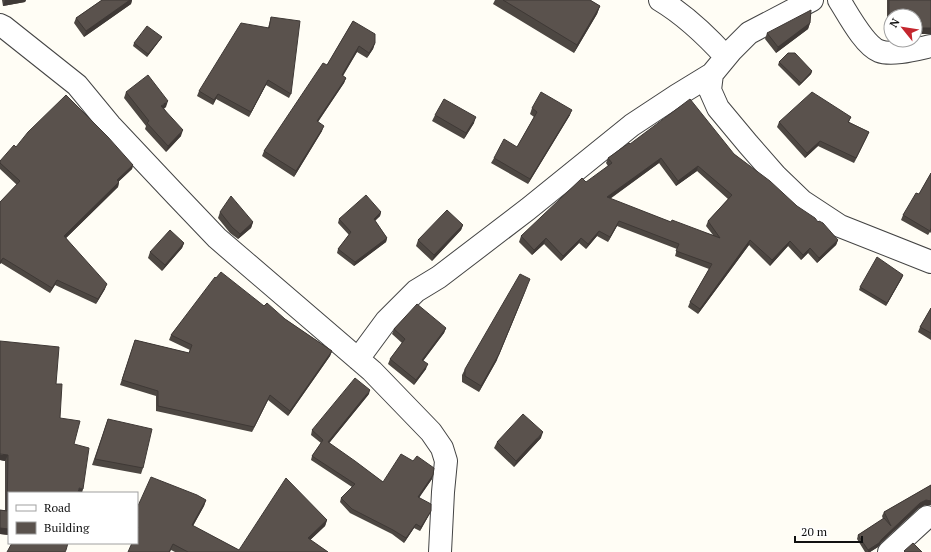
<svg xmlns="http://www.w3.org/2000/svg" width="931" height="552" viewBox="0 0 931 552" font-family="'PT Serif',serif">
	<rect width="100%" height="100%" fill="#fffdf5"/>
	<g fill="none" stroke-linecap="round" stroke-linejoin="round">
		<!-- minor casing -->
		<g stroke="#444" stroke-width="24">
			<path id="minor" d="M660 0C685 15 706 35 726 57
				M812 0 749 33 731 51 712 74 710 90 718 108 748 144 776 176 802 201 840 226 931 262
				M839 0C848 14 864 45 879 51 892 56 917 49 931 46
				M0 25 4 27 77 85 110 125 175 194 217 238 372 371 431 432 442 448 446 461 443 492 440 552
				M358 359 386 321 416 291 439 277 528 209 632 125 676 96 712 74
				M889 552 927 517"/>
		</g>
		<!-- minor -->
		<use href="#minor" stroke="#fff" stroke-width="22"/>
	</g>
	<!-- wall -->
	<path fill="#4d4742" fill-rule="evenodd" d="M2 0H26L25 2 3 6Z
		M102 0H132L131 4 84 37 74 23 76 18Z
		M495 0H590L600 6 597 14 574 53 493 4Z
		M887 0H931V34H915V16L891 33H887Z
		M271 17 291 94 289 98 266 85 249 117 216 99 213 105 197 96 199 91 268 28Z
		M353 21 375 43 373 49 367 58 357 52 343 76 346 78 344 83 318 122 322 131 294 177 262 156 264 151 327 65Z
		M810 23 808 29 776 53 765 39 767 33Z
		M162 37 160 40 147 57 133 46 134 43Z
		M779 62 812 71 811 74 799 86 778 65Z
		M126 92 166 107 164 108 181 136 166 152 145 129 146 126 124 98Z
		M532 108 570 115 528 184 491 163 494 158 517 147 534 117 530 114Z
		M435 115 474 123 464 139 432 121Z
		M851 117 849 122 869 132 854 163 818 146 805 158 777 127 779 122Z
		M630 144 734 154 838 240 836 245 817 263 808 253 801 260 788 246 770 266 749 245 698 314 688 307 690 302 709 269 675 256 677 249 617 226 608 242 597 236 586 249 579 243 561 261 544 244 532 255 519 242 521 236 608 166 606 163 608 158ZM659 163 676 186 697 171 728 199 708 221 706 226 713 235 671 222 610 199Z
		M16 147 133 165 132 169 119 181V182L118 187 66 238 105 289 96 304 55 285 50 293 1 263 0 264V202L17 185 0 169V161Z
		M931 173V233L930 232 928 235 901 220 903 215 919 194Z
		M220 212 253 222 251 228 238 239 230 233 218 218Z
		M381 212 380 216 375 221 387 238 386 242 354 266 337 253 338 249 349 235 338 223 339 219Z
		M463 225 461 230 432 261 416 246 418 240Z
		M184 243 182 248 162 271 148 258 150 252Z
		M903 275 902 278 886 306 859 290 860 287Z
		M216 278 285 319 332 351 330 356 288 416 268 400 252 432 156 411V396L120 385 135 340 189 353 190 350 169 340 171 335Z
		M931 308V340L918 332 920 327Z
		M446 328 444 333 423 361 426 369 414 385 388 364 390 359 402 343 392 334 394 329Z
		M59 347 9 493V535L0 534V510H5V461L0 460Z
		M497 360 479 392 462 382V375L465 369Z
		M369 394 329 443 383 482 433 475 432 479 419 497 431 511 429 515 420 531 414 528 404 543 392 534 350 513 340 502 341 498 352 487 311 460 312 456 321 443 311 435 312 430Z
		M108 419 143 468 141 474 92 465Z
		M541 438 514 467 494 448 497 442Z
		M931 485V505H925L919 508 881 543 878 547 870 552H865L857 539 858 535 883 519 882 516 884 512Z
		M206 500 204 506 193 526 239 550 327 520 325 526 310 540 328 552H175L171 550 170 552H128L137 543V508Z"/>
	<!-- shaded-wall -->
	<path fill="#3f3936" d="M5 0H26L25 2 3 6Z
		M130 0H132L131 4 84 37 86 31Z
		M600 6 597 14 574 53 577 45Z
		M810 23 808 29 776 53 778 47Z
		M889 27H891V33H887Z
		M915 28H931V34H915Z
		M162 37 160 40 147 57 148 54Z
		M375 43 373 49 367 58 369 53Z
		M359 46 357 52 340 80 342 75Z
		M812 71 811 74 799 86 801 83Z
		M346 78 344 83 315 126 317 121Z
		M268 80 266 85 249 117 251 112Z
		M218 94 216 99 213 105 214 100Z
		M168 101 166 107 159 112 161 106Z
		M572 110 570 115 528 184 530 179Z
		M476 117 474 123 464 139 466 133Z
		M324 126 322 131 294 177 296 171Z
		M183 130 181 136 166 152 168 146Z
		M869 132 867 137 854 163 856 158Z
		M820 141 818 146 805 158 807 153Z
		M661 158 659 163 605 202 607 197Z
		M133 165 132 169 115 185 117 180Z
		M698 166 697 171 676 186 678 181Z
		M119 182 118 187 63 241 64 236Z
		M381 212 380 216 372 223 374 219Z
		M619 221 617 226 608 242 610 237Z
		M253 222 251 228 238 239 240 234Z
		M463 225 461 230 432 261 434 255Z
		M599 231 597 236 586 249 588 244Z
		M387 238 386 242 354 266 355 262Z
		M546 238 544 244 532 255 534 250Z
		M581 238 579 243 561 261 563 256Z
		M750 240 749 245 698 314 700 309Z
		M838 240 836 245 817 263 819 258Z
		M790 241 788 246 770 266 772 260Z
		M184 243 182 248 162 271 165 265Z
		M810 248 808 253 801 260 803 255Z
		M3 258 1 263 0 264V262Z
		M903 275 902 278 886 306 887 303Z
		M57 280 55 285 50 293 52 288Z
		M107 284 105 289 96 304 98 299Z
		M528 285 497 360 479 392 481 386Z
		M446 328 444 333 420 365 422 360Z
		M332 351 330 356 288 416 290 411Z
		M428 364 426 369 414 385 416 380Z
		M370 390 369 394 326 447 328 442Z
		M270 395 268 400 252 432 254 427Z
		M543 432 541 438 514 467 516 461Z
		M0 454 8 455 5 461 0 460Z
		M433 475 432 479 417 501 418 497Z
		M79 488 83 489 82 493H78Z
		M206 500 204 506 190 531 192 525Z
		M926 500 931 501 930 505H925L919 508 881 543 878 547 870 552H868V550L882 539 920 503Z
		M431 511 429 515 420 531 421 527Z
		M327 520 325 526 306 544 308 538Z
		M416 524 414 528 404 543 406 538Z
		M0 528 9 529V535L0 534Z"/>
	<!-- building -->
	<path fill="#5a524d" stroke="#3f3936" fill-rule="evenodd" d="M102 0H130L86 31 76 18Z
		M503 0H590L600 6 577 45Z
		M889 0H931V28H915V16H891V27H889Z
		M811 10 810 23 778 47 767 33Z
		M271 17 300 21 291 94 268 80 251 112 218 94 214 100 199 91 241 23 269 28Z
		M353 21 375 34V43L369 53 359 46 342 75 346 78 317 121 324 126 296 171 264 151 323 63 327 65Z
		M147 26 162 37 148 54 134 43Z
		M788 53H795L812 71 801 83 779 62Z
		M148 75 168 101 161 106 183 130 168 146 147 123 149 121 126 92Z
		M541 92 572 110 530 179 494 158 504 139 517 147 537 112 532 108Z
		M812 92 851 117 848 122 869 132 856 158 820 141 807 153 779 122Z
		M66 95 108 137 133 165 117 180 119 182 64 236 107 284 98 299 57 280 52 288 3 258 0 262V202L20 181 0 163V161L14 145 16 147 28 132Z
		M444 99 476 117 466 133 435 115Z
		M690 99 734 154 770 181 797 206 815 218 818 222 819 221 823 223 838 240 819 258 810 248 803 255 790 241 772 260 750 240 700 309 690 302 712 264 676 251 679 244 619 221 610 237 599 231 588 244 581 238 563 256 546 238 534 250 521 236 581 179 582 178 586 182 612 163 608 158 629 143 630 144ZM661 158 678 181 698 166 732 195 708 221 720 238 672 220 671 222 607 197Z
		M931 173V228L930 231 903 215 916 193 919 194Z
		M366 195 381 212 374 219 387 238 355 262 338 249 351 232 339 219Z
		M231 196 253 222 240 234 232 227 220 212Z
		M447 210 463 225 434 255 418 240Z
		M170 230 184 243 165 265 150 252Z
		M877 257 903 275 887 303 860 287Z
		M221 272 264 306 267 303 285 319 332 351 290 411 270 395 254 427 158 406V391L122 380 135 340 189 353 192 345 171 335 215 277 216 278Z
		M520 274 530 279 499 354 481 386 465 376V369Z
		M417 304 446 328 422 360 428 364 416 380 390 359 405 339 394 329Z
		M931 308V333L920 327Z
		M0 341 59 347 56 384H62L60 418 80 421 74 444 89 448 83 489 79 488 78 493H9V529L0 528V510L7 511 8 455 0 454Z
		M355 378 370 390 328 442 355 461 383 482 401 454 413 461 417 456 434 468 433 475 418 497 431 504V511L421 527 416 524 406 538 393 530 352 509 341 498 355 484 312 456 323 440 312 430Z
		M523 414 543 432 516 461 497 442Z
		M108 419 152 429 143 468 95 459Z
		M151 477 197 495 206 500 192 525 239 550 286 478 327 520 308 538 328 552H188L173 544 169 552H128L132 543H137V530L138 527H137V508Z
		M931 485V501L926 500 920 503 882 539 879 543 868 550 858 535 884 518 891 526 884 512Z
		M12 543H68L66 550 65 552H7Z
		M913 543 922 552H905L904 551Z"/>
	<!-- legend -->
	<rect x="8" y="492" width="130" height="52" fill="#ffffff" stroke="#a0a0a0"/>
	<rect x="16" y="505" width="20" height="6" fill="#ffffff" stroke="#a0a0a0"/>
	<text x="44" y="512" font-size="12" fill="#111111">Road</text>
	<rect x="16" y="522" width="20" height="12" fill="#5a524d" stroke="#a0a0a0"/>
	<text x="44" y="532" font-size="12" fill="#111111">Building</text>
	<!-- north arrow -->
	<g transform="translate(903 28) rotate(300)"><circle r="19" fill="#ffffff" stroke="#a0a0a0"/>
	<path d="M0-3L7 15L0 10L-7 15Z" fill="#c4262e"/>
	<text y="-6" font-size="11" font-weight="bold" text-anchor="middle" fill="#111111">N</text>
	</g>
	<!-- scale -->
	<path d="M795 536v6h67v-6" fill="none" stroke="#111111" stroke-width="2"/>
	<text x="801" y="536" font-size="12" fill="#111111" stroke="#ffffff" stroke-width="3" paint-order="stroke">20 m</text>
</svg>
